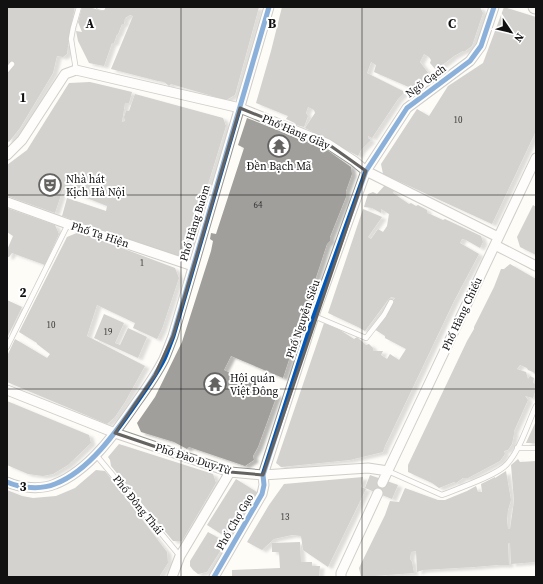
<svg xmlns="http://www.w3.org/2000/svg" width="543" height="584" viewBox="0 0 543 584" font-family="'Source Serif 4',serif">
	<defs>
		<filter id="shadow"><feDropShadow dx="4.5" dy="2.5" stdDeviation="1" flood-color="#0004"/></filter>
	</defs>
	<rect width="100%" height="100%" fill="#fdfcf7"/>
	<!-- building -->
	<path fill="#a19f9c" filter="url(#shadow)" d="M7 7H75L70 31 67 54 63 57 57 56 53 73 20 128 9 142 7 141V74L9 70 15 65 12 62 7 65Z
		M82 7H89L102 11 105 10 106 7H259L235 95 226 100 171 84 169 86 164 82 158 81 111 69 133 16 130 15 125 18 124 24H122L118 34H117L114 43H112L104 66 89 63 78 41 76 31 82 32 78 22Z
		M282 7H480L483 13 472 46 465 51H463L454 56 436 70 430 63 431 60 429 57 424 54 420 62 429 74 411 88 374 72 376 65 371 62 367 73 405 92 398 99 372 138 368 136V138L371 140 361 150 358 156 305 128 315 113 314 110 308 107 306 113 308 116 304 127 296 125 295 123 286 119 288 116 256 103 271 51Z
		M504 7 536 17V131L492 224 383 174 381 164 417 109 429 116 448 86 483 63Z
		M90 82 132 92 129 103H125L122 122 125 121 124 117 126 111H129L135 94 223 118 226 126 189 246H187L180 257 62 216 67 198 106 211 107 206 69 191 63 189 55 213 7 196V165L27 150 69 83Z
		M247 118 327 150 351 167 352 174 346 191V197L330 237V241L327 244 283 378 231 356 224 370 277 395 258 447 253 456 254 460 245 466 189 447 187 449 174 442 141 432 137 423 155 397 182 342 211 251 213 241 210 239 211 233 216 234 244 148 238 145Z
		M385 185 394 191 393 193 409 204 411 203 416 206 418 205 427 210V213L430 214 443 220 445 219 481 236 483 242 480 248 466 240 462 239 460 243 479 254 454 301 385 446 383 452 350 460 281 467 276 463 324 323 340 330 354 339 357 337 366 345 369 344 373 348V351H383L381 355 387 359 390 354 399 360 406 349 385 338V336L374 329 395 298 391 297 388 300 365 331 358 327 328 313 363 209 382 217 368 237 371 239 378 229 383 232 387 226 389 214 381 209V213L372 208 364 207 368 194 373 192 377 194Z
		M533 205 536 207V255L520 247 517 237Z
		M7 208 55 225 59 234 45 265 12 253 9 257H7V250L13 236 7 232Z
		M79 232 175 268 179 278 162 329 157 339 133 328 135 323 97 305 87 336 145 366 125 402 115 417 107 424 7 382V356L15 339 47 358 50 354 37 344V343L19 332 67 237Z
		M510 264 536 279V375L533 372 528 370 527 368 520 365 517 369 526 372 528 379 530 376 534 378 533 383 536 384V389L533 398 525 396 528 400 514 431V434L512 444 508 450 504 451 505 454 500 461 468 478H463L456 483 454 482 439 488 432 483 408 472V465L467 341 474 329V327L494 287 501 269H504Z
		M7 300 22 307 7 338Z
		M104 314 124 323 115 343 120 345 128 328 147 337 138 358 94 338Z
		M7 401 89 435 91 443 68 465 53 474 43 476 28 474 7 465Z
		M536 421V443H526Z
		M119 444 213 474 216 483 182 541H173L111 466 110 460 108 457Z
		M518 459 520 462 536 461V562L511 564 510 543H508L509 565H498L475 567 423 570 417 572 416 551 411 552 410 559 412 562 414 573 361 577 359 568 385 515 390 501 399 502 405 488 438 500H445L467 491 476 486 478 492H482L481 484 495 477V478L506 471 511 500 508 510 507 520 508 529H510L514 501 511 465Z
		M96 470 105 471 167 552 168 563 159 577H7V490L22 496 33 498 56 496 75 488Z
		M370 475 398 485 392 499 365 488Z
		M363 477 361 487 366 489 328 567 303 550 301 536 292 535 274 539 262 550 247 542 269 505 284 484Z
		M236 479 260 494 240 527 238 525 229 539 207 525Z
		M208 532 226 542 207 572 198 574 193 570 190 566V561Z
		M300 542 301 562H312V566H320L319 577H232V570L280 568 279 552H272V543Z"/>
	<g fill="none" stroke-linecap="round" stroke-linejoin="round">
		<!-- lane casing -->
		<g stroke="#979795" stroke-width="6">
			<path id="lane" d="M99 7 103 8
				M7 70 12 64
				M76 70 71 39 73 28 79 7
				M314 316 366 338 384 315 391 302
				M7 347 68 224
				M517 448H536
				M96 455 180 556
				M388 471 442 495C457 489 498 475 507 464 520 450 528 423 536 406"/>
		</g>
		<!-- street casing -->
		<g stroke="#979795" stroke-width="11">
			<path id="street" d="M7 155 22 140 65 74 76 70 240 108 328 144 354 161 366 171 498 237
				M7 202 68 224 193 266
				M495 245 536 266
				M7 390 115 433 230 472 263 475 368 468 388 471
				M7 482C20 488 41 490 55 484 89 471 116 432 136 403 146 389 156 375 164 359 167 352 170 344 173 336L269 7
				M382 483 536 158
				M172 577 180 556 230 472
				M214 577 262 494 264 485 263 475 314 316 366 171 407 108 470 61 481 46 494 7
				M341 577V573L378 493"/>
		</g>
		<!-- secondary casing -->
		<g stroke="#8e8d8b" stroke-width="15">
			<path id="secondary" d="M535 7H536"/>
		</g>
		<!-- lane -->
		<use href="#lane" stroke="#fffffe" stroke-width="4.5"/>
		<!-- street -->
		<use href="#street" stroke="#fffffe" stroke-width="9"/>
		<!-- secondary -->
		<use href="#secondary" stroke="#f6f4eb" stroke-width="13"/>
		<!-- cycleway casing -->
		<g stroke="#fff" stroke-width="8">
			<path id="cycleway" d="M7 482C20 488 41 490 55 484 89 471 116 432 136 403 146 389 156 375 164 359 167 352 170 344 173 336L269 7
				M214 577 262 494 264 485 263 475 314 316 366 171 407 108 470 61 481 46 494 7"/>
		</g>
		<!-- cycleway -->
		<use href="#cycleway" stroke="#0057b8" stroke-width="5"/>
	</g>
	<!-- marked area -->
	<path d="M0 0H543V584H0ZM240 108 328 144 366 171 263 475 230 472 115 433 155 375 173 336Z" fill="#fdfcf7" fill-opacity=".55" fill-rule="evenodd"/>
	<path fill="none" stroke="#646362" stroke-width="3" stroke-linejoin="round" d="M240 108 328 144 366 171 263 475 230 472 115 433 155 375 173 336Z"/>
	<!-- grid -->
	<path fill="none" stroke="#111" stroke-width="1" stroke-opacity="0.55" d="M181 7V577M362 7V577M7 195H536M7 389H536"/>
	<!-- icons -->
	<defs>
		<g id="temple-ring" transform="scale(1.15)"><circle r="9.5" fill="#fff" stroke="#646362" stroke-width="1.5"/><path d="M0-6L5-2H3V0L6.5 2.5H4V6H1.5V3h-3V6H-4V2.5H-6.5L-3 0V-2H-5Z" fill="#646362"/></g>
		<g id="theatre-ring" transform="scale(1.15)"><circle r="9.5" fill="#fff" stroke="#646362" stroke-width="1.5"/><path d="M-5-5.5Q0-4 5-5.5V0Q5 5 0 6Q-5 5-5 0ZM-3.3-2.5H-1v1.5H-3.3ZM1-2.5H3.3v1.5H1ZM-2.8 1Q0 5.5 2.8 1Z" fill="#646362"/></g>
	</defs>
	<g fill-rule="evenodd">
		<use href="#temple-ring" x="279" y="146"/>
		<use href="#theatre-ring" x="50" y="185"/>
		<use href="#temple-ring" x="215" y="384"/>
	</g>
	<g text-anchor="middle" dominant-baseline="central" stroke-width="4" stroke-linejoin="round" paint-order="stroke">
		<!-- number labels -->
		<g font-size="9" fill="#353434">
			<text x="458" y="120">10</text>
			<text x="258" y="205">64</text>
			<text x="142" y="263">1</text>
			<text x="51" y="325">10</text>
			<text x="108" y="332">19</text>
			<text x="285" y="517">13</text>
		</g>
		<!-- street labels -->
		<g font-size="11" fill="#111" stroke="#fff">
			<text transform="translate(426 81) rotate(-37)">Ngõ Gạch</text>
			<text transform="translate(296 132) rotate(23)">Phố Hàng Giầy</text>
			<text transform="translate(195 223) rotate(-73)">Phố Hàng Buồm</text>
			<text transform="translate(100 235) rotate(18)">Phố Tạ Hiện</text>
			<text transform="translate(462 314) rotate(-65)">Phố Hàng Chiếu</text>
			<text transform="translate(303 319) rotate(-71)">Phố Nguyễn Siêu</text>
			<text transform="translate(193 459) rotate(18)">Phố Đào Duy Từ</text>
			<text transform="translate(138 505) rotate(51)">Phố Đông Thái</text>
			<text transform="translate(235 522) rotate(-60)">Phố Chợ Gạo</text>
		</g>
		<!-- poi labels -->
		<g font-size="11" fill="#111" stroke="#fff" text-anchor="start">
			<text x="279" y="166" text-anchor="middle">Đền Bạch Mã</text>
			<text x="66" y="179">Nhà hát<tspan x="66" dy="13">Kịch Hà Nội</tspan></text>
			<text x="230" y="378">Hội quán<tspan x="230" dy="13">Việt Đông</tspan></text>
		</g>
	</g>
	<g font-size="13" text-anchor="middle" font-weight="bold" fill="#111" stroke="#fff" stroke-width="4" stroke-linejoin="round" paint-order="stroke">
		<text x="90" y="28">A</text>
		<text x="272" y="28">B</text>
		<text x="452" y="28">C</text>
		<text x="23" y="102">1</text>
		<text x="23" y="297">2</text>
		<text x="23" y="491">3</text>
	</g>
	<!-- border -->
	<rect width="543" height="584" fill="none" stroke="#111111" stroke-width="16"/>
	<!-- north arrow -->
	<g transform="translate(511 32) rotate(125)" stroke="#ffffff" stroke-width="3" paint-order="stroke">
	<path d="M0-3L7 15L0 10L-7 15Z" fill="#111111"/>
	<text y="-6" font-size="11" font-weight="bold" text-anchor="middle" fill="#111111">N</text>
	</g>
</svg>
